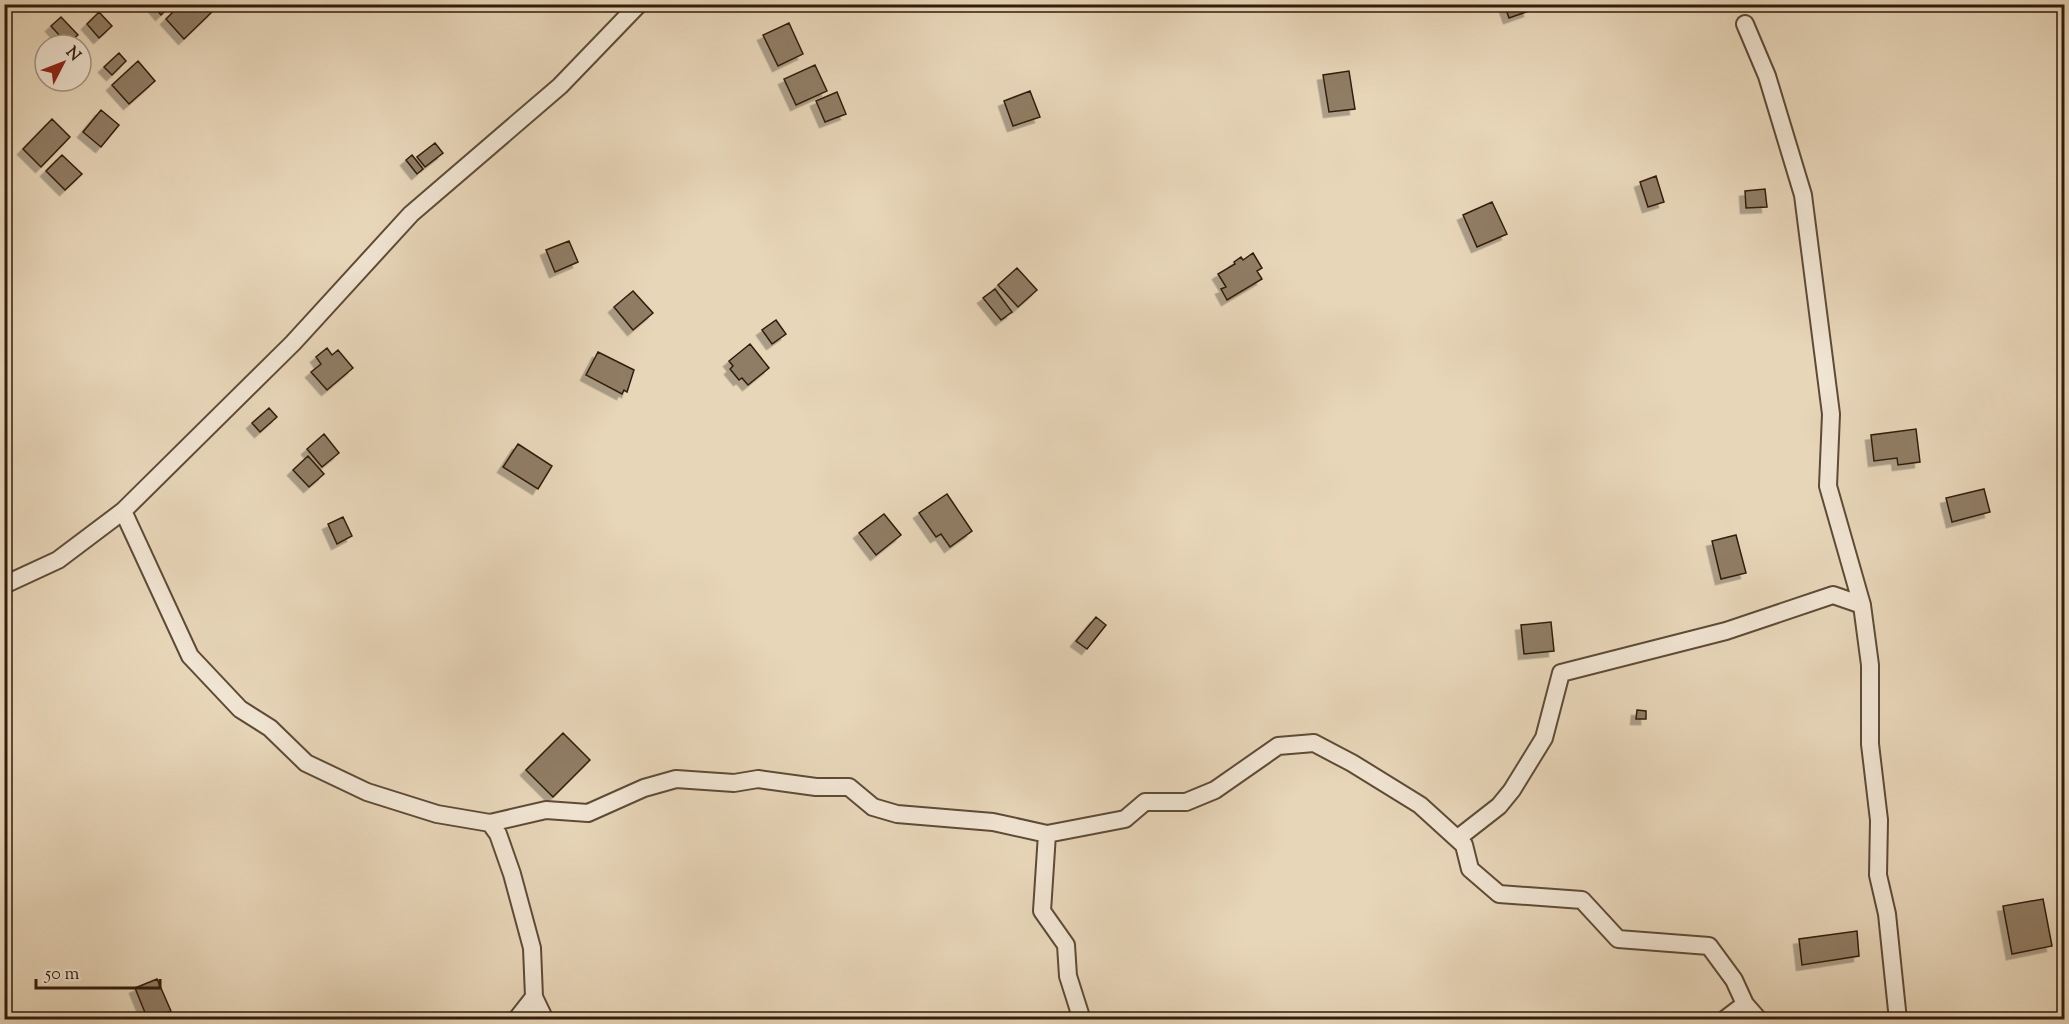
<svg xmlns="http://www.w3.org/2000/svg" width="2069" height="1024" viewBox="0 0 2069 1024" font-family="'Sorts Mill Goudy',serif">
	<defs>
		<filter id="shadow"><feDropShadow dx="-5.5" dy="5.5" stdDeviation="0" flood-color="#0004"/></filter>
	</defs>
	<rect width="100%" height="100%" fill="#e8d6b9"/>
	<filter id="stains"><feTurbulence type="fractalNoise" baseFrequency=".00333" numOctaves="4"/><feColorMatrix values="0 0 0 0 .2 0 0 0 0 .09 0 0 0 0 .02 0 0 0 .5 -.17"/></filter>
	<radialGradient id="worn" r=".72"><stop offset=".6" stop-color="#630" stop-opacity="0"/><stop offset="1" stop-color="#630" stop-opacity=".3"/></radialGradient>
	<!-- building -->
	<path fill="#907d65" stroke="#301d0b" stroke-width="1.5" filter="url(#shadow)" d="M152 4H172L161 15Z
		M181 4H207L213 11 184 39 166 19Z
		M1504 4H1527L1529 11 1509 18Z
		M99 12 112 26 99 38 87 24Z
		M61 17 78 35 67 44 51 26Z
		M789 23 803 54 778 66 763 35Z
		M119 53 126 61 112 75 104 67Z
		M138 61 155 81 129 104 112 85Z
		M815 65 827 91 796 105 784 79Z
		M1349 71 1355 109 1329 112 1323 75Z
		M1030 91 1040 117 1013 126 1004 101Z
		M837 92 846 114 825 122 816 101Z
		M101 110 119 125 101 147 83 132Z
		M52 119 70 137 41 167 23 149Z
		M435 143 443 153 425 167 417 157Z
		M62 155 82 174 65 190 46 171Z
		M412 155 423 169 417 174 406 160Z
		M1656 176 1664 202 1648 207 1640 182Z
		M1765 189 1767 207 1746 208 1745 191Z
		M1492 202 1507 234 1477 247 1463 215Z
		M569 241 578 262 555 272 546 250Z
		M1253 253 1262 268 1257 271 1262 279 1227 300 1221 289 1226 287 1218 274 1235 264 1234 262 1241 257 1243 260Z
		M1017 268 1037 290 1018 307 998 285Z
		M995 289 1012 312 1001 320 983 298Z
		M633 291 653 313 633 330 614 307Z
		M776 320 786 334 772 344 762 330Z
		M750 344 769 368 748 385 742 378 739 380 730 369 733 366 729 361Z
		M327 348 332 355 338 350 353 368 327 390 311 372 321 364 316 357Z
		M598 352 634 370 627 392 624 390 622 394 586 375Z
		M269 408 277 417 260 432 252 423Z
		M1916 429 1920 462 1898 465 1897 458 1874 461 1871 435Z
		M324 434 339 453 322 467 307 449Z
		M518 444 552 466 538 489 503 467Z
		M308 456 324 474 309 487 293 470Z
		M1984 489 1990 512 1952 522 1946 498Z
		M947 494 972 531 950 547 941 534 936 537 919 513Z
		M884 514 901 535 876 555 859 533Z
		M343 517 352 536 337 544 328 524Z
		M1736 535 1746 573 1721 579 1712 541Z
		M1096 617 1106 625 1087 649 1076 641Z
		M1551 622 1554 651 1524 654 1521 625Z
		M1637 710 1646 711V719H1636Z
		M563 733 590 760 553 797 526 770Z
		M2043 899 2052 946 2012 954 2003 906Z
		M1857 931 1859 956 1802 965 1799 939Z
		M157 979 171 1011 148 1020 135 988Z
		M1967 1017V1020H1945V1018Z"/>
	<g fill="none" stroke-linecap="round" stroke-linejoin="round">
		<!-- minor casing -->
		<g stroke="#5e4b36" stroke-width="20">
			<path id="minor" d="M1745 24 1767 76 1803 195 1831 414 1828 486 1862 605 1870 665V744L1879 820 1878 875 1887 914 1898 1020
				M123 511 190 656 240 709 270 728 306 763 367 792 437 814 490 823 498 834 512 874 532 948 534 997 545 1020
				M4 585 58 560 123 511 293 343 411 214 560 86 639 4
				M490 823 546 810 588 813 644 788 676 779 734 783 758 779 816 787H849L873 807 897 814 993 822 1047 834 1125 819 1145 802H1186L1215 790 1278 746 1314 743 1352 763 1420 805 1464 845 1470 869 1499 894 1582 900 1618 939 1709 946 1734 980 1745 1004 1759 1020
				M1047 834 1042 911 1066 945 1068 976 1082 1020
				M1458 838 1499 806 1512 790 1544 738 1561 673 1726 631 1833 595 1862 605
				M516 1020 534 997
				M1724 1020 1745 1004"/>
		</g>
		<!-- minor -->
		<use href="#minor" stroke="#f0e4d2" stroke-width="16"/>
	</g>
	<!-- margin -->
	<rect width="2069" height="1024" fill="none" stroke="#e8d6b9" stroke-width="24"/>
	<rect x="6" y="6" width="2057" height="1012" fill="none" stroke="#301d0b" stroke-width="3"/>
	<rect x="12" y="12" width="2045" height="1000" fill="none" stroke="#301d0b" stroke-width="1.5"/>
	<!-- north arrow -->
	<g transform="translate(63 63) rotate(48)"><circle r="28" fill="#f0e4d2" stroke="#a39482" stroke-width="1.5"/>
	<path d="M0-4.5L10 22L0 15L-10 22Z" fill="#8f2418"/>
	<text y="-9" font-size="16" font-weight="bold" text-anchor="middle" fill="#301d0b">N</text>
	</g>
	<!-- scale -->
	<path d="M36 979v9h124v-9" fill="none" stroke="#301d0b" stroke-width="3"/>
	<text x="45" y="979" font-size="18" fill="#301d0b" stroke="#f0e4d2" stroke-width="4.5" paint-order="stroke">50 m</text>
	<rect width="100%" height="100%" filter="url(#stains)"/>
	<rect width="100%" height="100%" fill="url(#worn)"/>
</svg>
